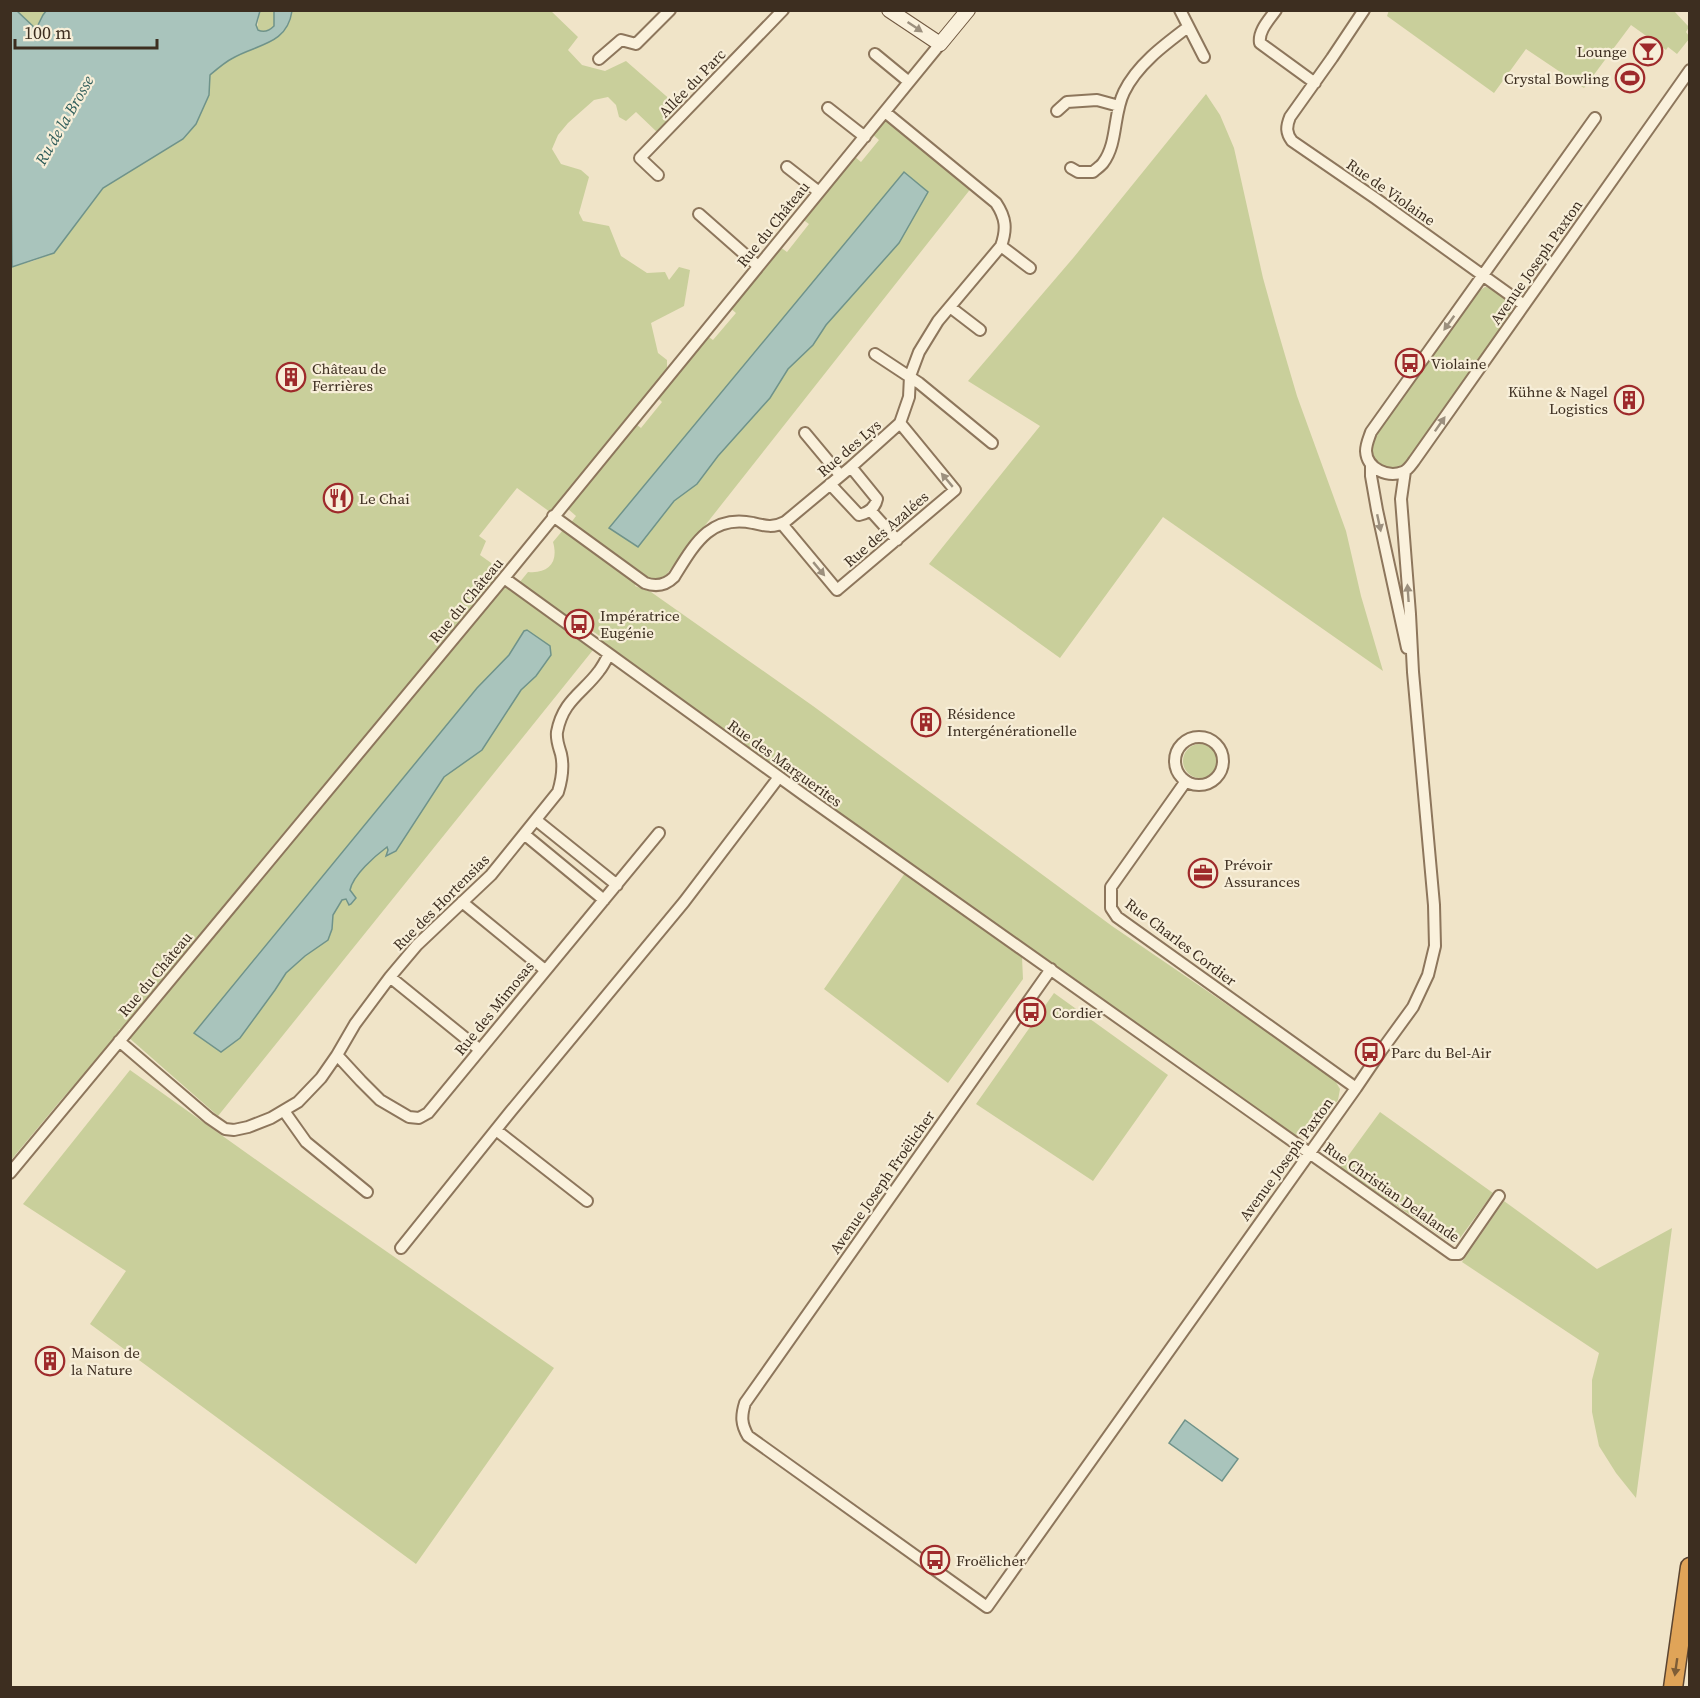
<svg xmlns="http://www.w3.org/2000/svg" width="1700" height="1698" viewBox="0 0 1700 1698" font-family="'Source Serif 4',serif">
	<rect width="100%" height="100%" fill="#f0e4c8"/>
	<!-- green -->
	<path fill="#c9cf9b" d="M1389 10 1674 11 1689 27 1686 32 1689 36V39L1677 54 1668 47 1666 50 1631 25 1584 88 1526 49 1494 93 1387 16Z
		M17 11H46L43 15 37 30Z
		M260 11H274V26L266 31 262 32 257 28Z
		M292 11H551L578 37 568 50 582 65 605 71 626 61 681 109 658 133 636 112 626 121 619 117 616 105 608 97 594 100 568 123 558 135 552 149 561 164 581 170 589 177 579 213 583 221 609 226 621 256 647 273 665 272 669 280 679 267 690 270 684 306 651 323 658 353 667 360V370L550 512 517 488 479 536 486 541 480 555 494 565V574L505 586 593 650 218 1116 119 1029 118 1036 61 1100 11 1160V267L33 261 54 253 103 188 183 139 196 124 209 95 210 75C217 69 225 62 233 58 256 45 287 43 292 11Z
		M1206 94 1220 115 1234 148 1263 278 1275 321 1297 396 1346 531 1361 596 1383 671 1163 517 1060 658 929 564 1040 426 968 381 1074 257Z
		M888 121 972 187 662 580 654 582 570 524 576 516 567 508 633 422 641 428 662 402 655 395 706 335 713 340 736 313 729 307 780 247 787 252 809 224 802 219 854 156 861 162 879 140 872 134 882 123Z
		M1485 287C1491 287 1508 297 1512 303 1514 306 1512 309 1512 313L1408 460C1403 465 1398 468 1391 469 1373 470 1368 449 1375 436L1479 291Z
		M563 530 637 582 635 586 651 592 813 706 1112 926 1333 1077 1340 1089 1338 1100 1315 1132 1302 1137 1288 1133 598 643 601 637 574 618 571 622 519 583 528 572C548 574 559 563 553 542Z
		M1183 761a17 17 0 1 1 34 0a17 17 0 1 1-34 0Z
		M905 873 1022 957 1023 979 948 1083 824 989Z
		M1054 993 1168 1075 1093 1181 976 1104Z
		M130 1070 324 1208 554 1368 416 1564 90 1324 126 1271 23 1204Z
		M1380 1112 1493 1193 1460 1238 1448 1241 1340 1167Z
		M1504 1201 1597 1269 1672 1228 1636 1498 1616 1473 1599 1446 1592 1412V1380L1599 1353 1462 1262Z"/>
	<!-- water -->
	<path fill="#a9c4bc" stroke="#6f938a" stroke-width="1.5" d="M10 11H17L36 29 43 15 46 11H260L256 25 258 30C264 33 269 31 274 26V11H292C287 45 257 44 233 58 225 62 217 69 210 75L209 95 196 124 183 139 103 188 54 253 12 267Z
		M904 172 928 192 899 243 826 325 813 345 788 369 770 398 718 456 697 484 674 501 638 547 609 528Z
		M527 630 550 646 551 655 536 676 521 690 482 750 444 777 396 851 386 856 388 850 387 847C375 856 353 875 350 890L356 898 351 904 349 905 346 899 342 900 333 915 332 929 328 940 305 956 286 973 275 990 240 1038 221 1052 194 1033 477 688 509 655 524 631Z
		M1185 1420 1238 1459 1222 1481 1169 1443Z"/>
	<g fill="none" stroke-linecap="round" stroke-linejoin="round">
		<!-- street casing -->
		<g stroke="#8d765c" stroke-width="14">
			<path id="street" d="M1180 10 1204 57
				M1276 10C1269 20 1258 31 1260 43L1315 83
				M1364 10 1332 58 1290 117C1286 127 1286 133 1292 141L1375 198 1524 305
				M875 54 909 82
				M599 59 621 40 636 44 670 10
				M828 108 865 137
				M1057 111 1067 102 1097 100 1119 106
				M1595 118 1371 432C1369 438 1366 444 1366 451 1367 469 1388 478 1403 472 1408 470 1411 465 1414 461L1690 70
				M787 167 819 192
				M1071 168 1078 172H1093C1096 169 1101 166 1103 163 1118 143 1113 114 1124 92 1137 65 1164 45 1188 27
				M658 175 640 158 783 10
				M699 214 758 266
				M1001 246 1030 268
				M950 307 980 330
				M875 354 919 383 992 443
				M805 433 840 475
				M1371 466V476L1377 510 1407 648
				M830 484 859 515C868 513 875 508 877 499L851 467
				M870 510 897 540
				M553 516 645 583C656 587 666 585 674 577 694 545 710 514 753 523 765 526 774 528 785 522L851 467 900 423 909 397 910 376 919 352 938 321 1001 246C1007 229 1006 218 996 203L885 112
				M782 524 837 590 955 490 900 423
				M504 578 804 795 1452 1254H1459L1499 1196
				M1175 761a24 24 0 1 1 48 0a24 24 0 1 1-48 0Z
				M1186 781 1111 887V908L1117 917 1356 1088
				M536 820 617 885
				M524 834 604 900
				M462 902 545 970
				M1051 969 745 1403C741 1416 741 1424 748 1436L987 1607 1356 1088 1381 1051 1413 1007 1428 975 1435 946 1434 905 1413 672 1410 614 1401 499 1405 471
				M390 977 480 1050
				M119 1041 209 1118 225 1129 234 1130 248 1127 271 1118 298 1102 321 1078 337 1055 355 1024 390 977 417 945 491 875 558 792C562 779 564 767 561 754 559 747 556 740 557 732 563 700 583 693 599 671 603 666 606 660 609 654
				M337 1055 361 1081 380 1100 409 1117 419 1118 428 1113 659 833
				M284 1111 306 1142 367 1192
				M496 1130 587 1201
				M10 1173 504 578 940 44
				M401 1248 511 1111 684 902 779 777"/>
		</g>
		<!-- secondary casing -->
		<g stroke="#6f573f" stroke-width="16">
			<path id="secondary" d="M889 10 940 44 968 10"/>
		</g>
		<!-- highway casing -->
		<g stroke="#5b4430" stroke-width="21">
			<path id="highway" d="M1673 1688 1690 1567"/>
		</g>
		<!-- street -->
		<use href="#street" stroke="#faf1dc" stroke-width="10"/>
		<!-- secondary -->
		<use href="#secondary" stroke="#faf1dc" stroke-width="14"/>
		<!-- highway -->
		<use href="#highway" stroke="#e0a458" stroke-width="18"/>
	</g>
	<!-- one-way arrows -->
	<defs><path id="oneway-solid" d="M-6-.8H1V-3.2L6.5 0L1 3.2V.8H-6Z" transform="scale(1.5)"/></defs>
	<g fill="#9c907e">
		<use href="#oneway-solid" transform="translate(915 27) rotate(34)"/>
		<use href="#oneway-solid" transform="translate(1449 323) rotate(126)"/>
		<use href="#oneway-solid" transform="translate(1440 424) rotate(-55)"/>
		<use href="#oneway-solid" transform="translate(947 480) rotate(-130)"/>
		<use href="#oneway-solid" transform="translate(1379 523) rotate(78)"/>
		<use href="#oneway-solid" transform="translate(819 569) rotate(50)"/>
		<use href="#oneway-solid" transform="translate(1408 593) rotate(-94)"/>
	</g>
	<use fill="#7e5d36" href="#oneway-solid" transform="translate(1676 1667) rotate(98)"/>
	<!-- icons -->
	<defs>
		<g id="bar-ring" transform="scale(1.5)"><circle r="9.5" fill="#f7eed8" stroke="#9e2a2b" stroke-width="1.5"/><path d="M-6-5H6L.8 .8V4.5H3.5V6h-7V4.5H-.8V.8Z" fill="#9e2a2b"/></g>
		<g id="stadium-ring" transform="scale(1.5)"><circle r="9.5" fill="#f7eed8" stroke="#9e2a2b" stroke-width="1.5"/><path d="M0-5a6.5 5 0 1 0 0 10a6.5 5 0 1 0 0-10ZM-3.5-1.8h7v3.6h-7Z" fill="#9e2a2b"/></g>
		<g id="bus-ring" transform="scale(1.5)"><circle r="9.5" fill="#f7eed8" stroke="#9e2a2b" stroke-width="1.5"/><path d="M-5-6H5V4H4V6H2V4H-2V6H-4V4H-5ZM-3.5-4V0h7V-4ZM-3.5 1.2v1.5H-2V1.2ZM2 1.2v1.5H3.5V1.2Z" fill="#9e2a2b"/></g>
		<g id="building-ring" transform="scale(1.5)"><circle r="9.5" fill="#f7eed8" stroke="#9e2a2b" stroke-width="1.5"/><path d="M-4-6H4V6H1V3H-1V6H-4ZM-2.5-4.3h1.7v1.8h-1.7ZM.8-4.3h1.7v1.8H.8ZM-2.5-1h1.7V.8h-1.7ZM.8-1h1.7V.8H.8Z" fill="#9e2a2b"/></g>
		<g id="restaurant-ring" transform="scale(1.5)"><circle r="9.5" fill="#f7eed8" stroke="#9e2a2b" stroke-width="1.5"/><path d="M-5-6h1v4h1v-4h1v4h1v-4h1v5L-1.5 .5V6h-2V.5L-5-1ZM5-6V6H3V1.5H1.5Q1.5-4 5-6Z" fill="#9e2a2b"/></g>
		<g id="office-ring" transform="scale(1.5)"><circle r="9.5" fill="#f7eed8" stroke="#9e2a2b" stroke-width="1.5"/><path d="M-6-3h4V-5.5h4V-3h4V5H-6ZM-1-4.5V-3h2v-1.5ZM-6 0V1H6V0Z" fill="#9e2a2b"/></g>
	</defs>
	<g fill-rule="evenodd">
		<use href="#bar-ring" x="1648" y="51"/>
		<use href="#stadium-ring" x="1630" y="78"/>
		<use href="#bus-ring" x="1410" y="363"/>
		<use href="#building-ring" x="291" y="377"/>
		<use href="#building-ring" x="1629" y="400"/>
		<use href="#restaurant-ring" x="338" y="498"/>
		<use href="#bus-ring" x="579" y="624"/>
		<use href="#building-ring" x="926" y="722"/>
		<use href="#office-ring" x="1203" y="873"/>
		<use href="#bus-ring" x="1031" y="1012"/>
		<use href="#bus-ring" x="1370" y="1052"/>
		<use href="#building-ring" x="50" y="1361"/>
		<use href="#bus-ring" x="935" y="1560"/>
	</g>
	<g text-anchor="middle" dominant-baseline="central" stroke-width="4.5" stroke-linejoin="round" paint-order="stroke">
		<!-- poi labels -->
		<g font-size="15" fill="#3d2e20" stroke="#f7eed8" text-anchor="start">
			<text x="1627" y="51" text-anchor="end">Lounge</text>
			<text x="1609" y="78" text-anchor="end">Crystal Bowling</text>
			<text x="1431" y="363">Violaine</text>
			<text x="312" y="368">Château de<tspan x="312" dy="17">Ferrières</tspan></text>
			<text x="1608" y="391" text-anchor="end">Kühne &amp; Nagel<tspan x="1608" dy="17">Logistics</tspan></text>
			<text x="359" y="498">Le Chai</text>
			<text x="600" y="615">Impératrice<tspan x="600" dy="17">Eugénie</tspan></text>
			<text x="947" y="713">Résidence<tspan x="947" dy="17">Intergénérationelle</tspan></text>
			<text x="1224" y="864">Prévoir<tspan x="1224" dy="17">Assurances</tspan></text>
			<text x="1052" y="1012">Cordier</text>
			<text x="1391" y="1052">Parc du Bel-Air</text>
			<text x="71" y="1352">Maison de<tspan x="71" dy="17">la Nature</tspan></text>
			<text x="956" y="1560">Froëlicher</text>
		</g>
		<!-- street labels -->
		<g font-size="15" fill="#3d2e20" stroke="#f7eed8">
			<text transform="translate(692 83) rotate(-46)">Allée du Parc</text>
			<text transform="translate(1391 192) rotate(35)">Rue de Violaine</text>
			<text transform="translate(773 224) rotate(-51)">Rue du Château</text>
			<text transform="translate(1536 262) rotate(-55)">Avenue Joseph Paxton</text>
			<text transform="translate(849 448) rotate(-41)">Rue des Lys</text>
			<text transform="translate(886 529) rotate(-41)">Rue des Azalées</text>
			<text transform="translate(466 600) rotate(-50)">Rue du Château</text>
			<text transform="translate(785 763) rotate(36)">Rue des Marguerites</text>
			<text transform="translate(441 902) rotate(-45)">Rue des Hortensias</text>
			<text transform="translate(1181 942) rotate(37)">Rue Charles Cordier</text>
			<text transform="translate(155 974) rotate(-50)">Rue du Château</text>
			<text transform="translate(494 1008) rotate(-51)">Rue des Mimosas</text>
			<text transform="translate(1286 1159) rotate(-54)">Avenue Joseph Paxton</text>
			<text transform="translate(882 1182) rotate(-55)">Avenue Joseph Froëlicher</text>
			<text transform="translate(1392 1192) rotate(35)">Rue Christian Delalande</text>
		</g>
		<!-- water labels -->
		<g font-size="16" font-style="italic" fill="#2f5d5a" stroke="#f7eed8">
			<text transform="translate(64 120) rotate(-60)">Ru de la Brosse</text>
		</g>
	</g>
	<!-- border -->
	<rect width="1700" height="1698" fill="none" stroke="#3d2e20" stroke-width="24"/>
	<!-- scale -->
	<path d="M15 39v9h142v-9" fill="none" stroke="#3d2e20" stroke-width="3"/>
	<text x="24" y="39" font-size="18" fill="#3d2e20" stroke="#f7eed8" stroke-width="4.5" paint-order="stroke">100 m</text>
</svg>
